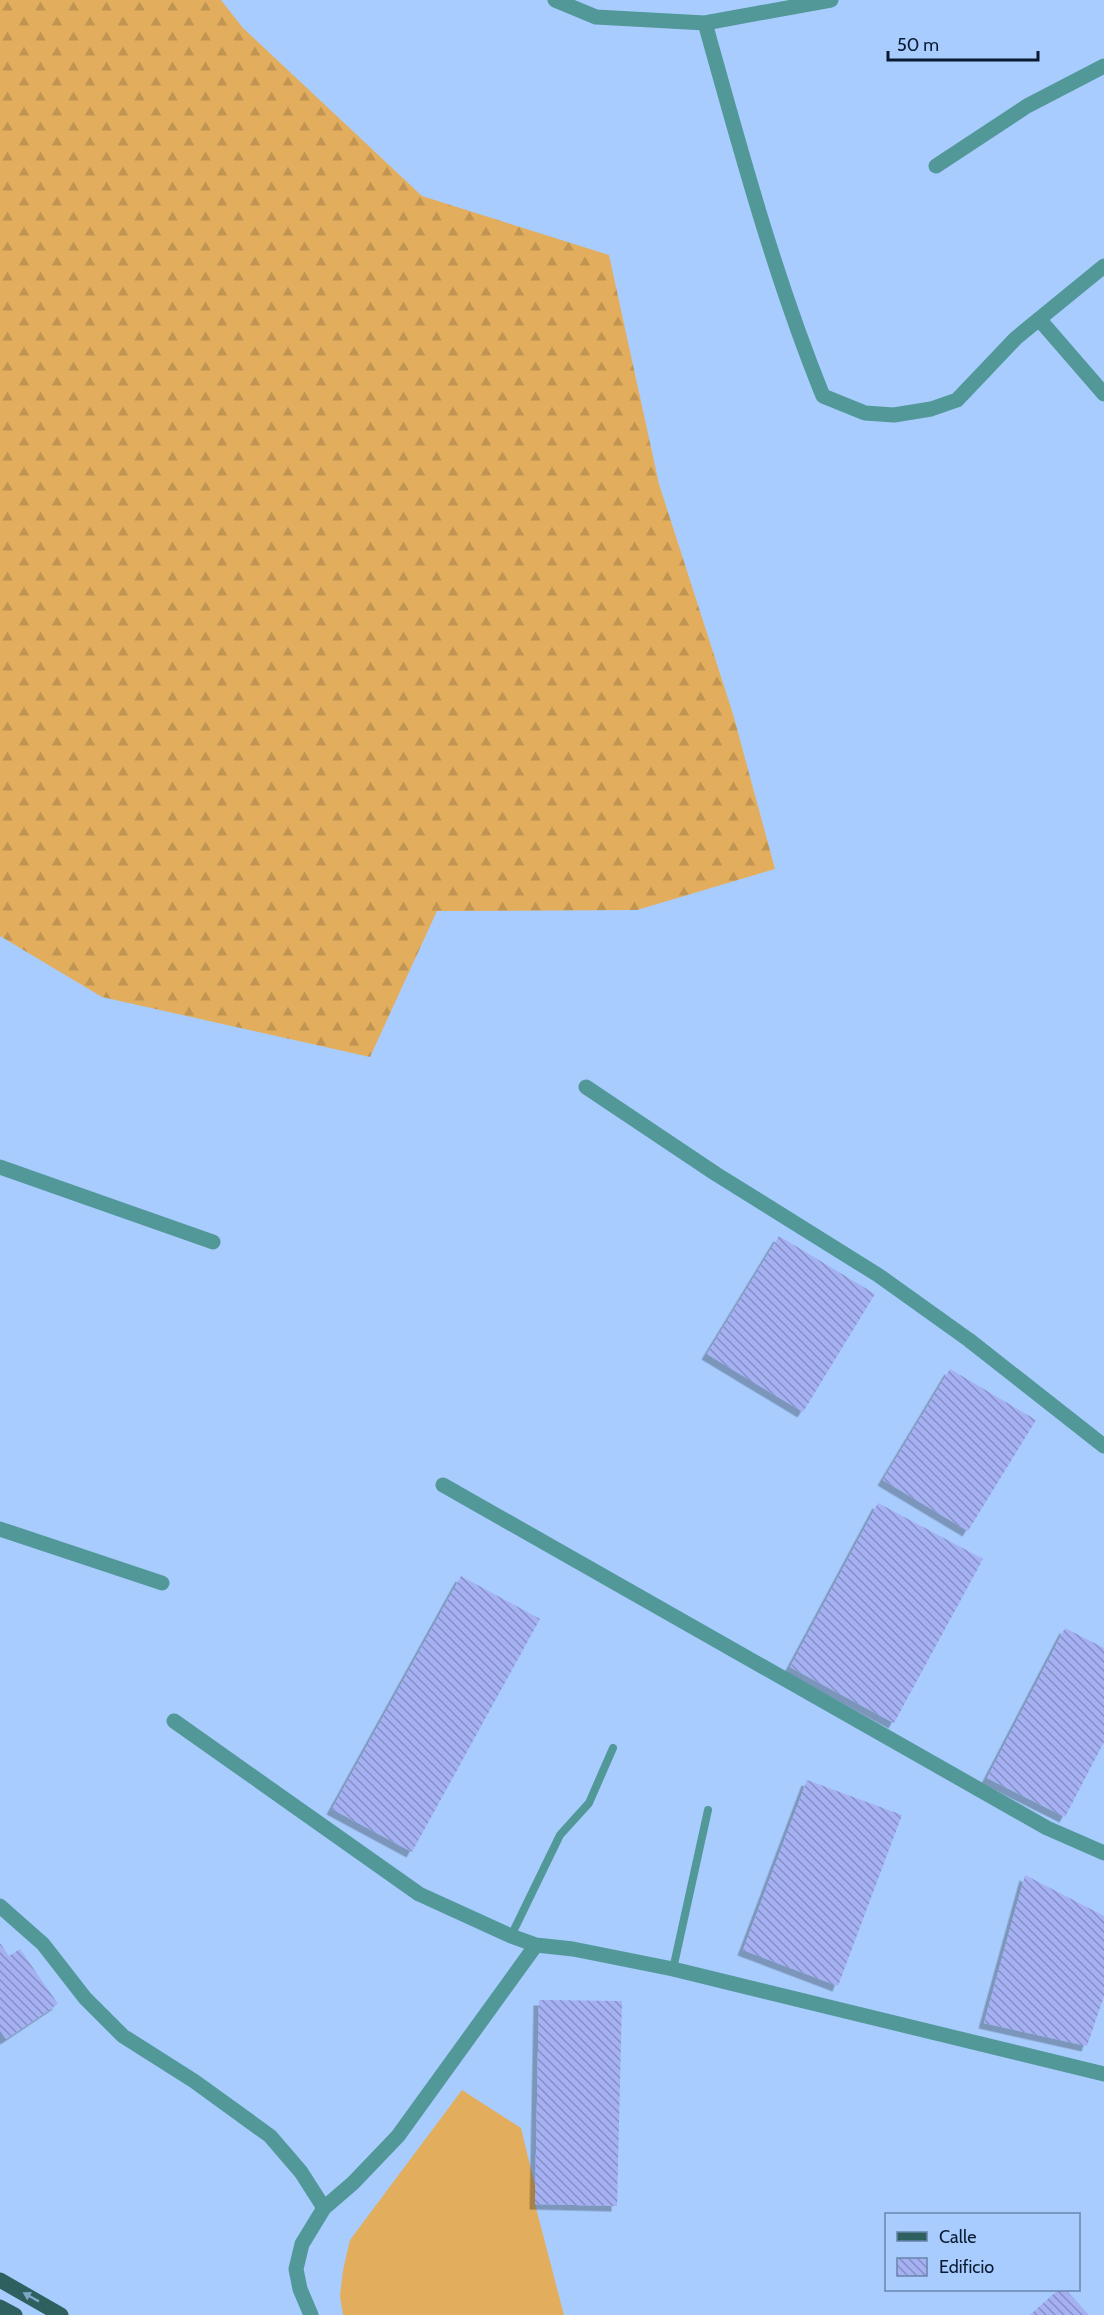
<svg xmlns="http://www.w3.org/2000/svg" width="1104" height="2315" viewBox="0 0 1104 2315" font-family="Cabin,sans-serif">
	<defs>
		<pattern id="forest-firs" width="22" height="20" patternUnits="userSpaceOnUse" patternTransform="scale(1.5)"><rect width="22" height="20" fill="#e2ae5d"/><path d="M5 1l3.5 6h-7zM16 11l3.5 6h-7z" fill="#c19551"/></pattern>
		<pattern id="building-back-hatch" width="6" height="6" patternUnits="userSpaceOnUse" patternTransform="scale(1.5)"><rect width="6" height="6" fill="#a6b1f3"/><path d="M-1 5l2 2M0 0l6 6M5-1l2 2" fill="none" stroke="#858fc5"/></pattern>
		<filter id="shadow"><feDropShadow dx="-5.5" dy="5.5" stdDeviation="0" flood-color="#0004"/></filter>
	</defs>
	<rect width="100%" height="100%" fill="#a8ccfe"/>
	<!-- forest -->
	<path fill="url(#forest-firs)" d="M0 0H221L243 28 422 196 609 255 659 484 733 714 775 869 637 910 437 911 370 1057 102 997 0 936Z"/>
	<!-- pitch -->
	<path fill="#e2ae5d" d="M462 2090 521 2128 537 2194 535 2204 564 2315H343L340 2296 343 2270 350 2240Z"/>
	<!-- building -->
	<path fill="url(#building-back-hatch)" filter="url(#shadow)" d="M779 1236 875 1294 803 1412 707 1354Z
		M950 1369 1036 1420 968 1531 883 1480Z
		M878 1503 983 1559 894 1723 790 1667Z
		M461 1576 540 1619 412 1852 332 1809Z
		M1065 1628 1104 1648V1742L1065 1817 987 1778Z
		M807 1780 902 1815 838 1986 743 1950Z
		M1025 1875 1104 1916V1996L1087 2046 984 2023Z
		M0 1943 9 1956 20 1949 58 2004 6 2039 0 2030Z
		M539 2000 622 2001 617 2206 535 2204Z
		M1058 2290H1066L1089 2315H1030Z"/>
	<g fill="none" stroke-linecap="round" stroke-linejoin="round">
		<!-- lane -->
		<path stroke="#529899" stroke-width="8" d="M511 1936 560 1835 589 1803 613 1748
			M673 1969 708 1810"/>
		<!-- street -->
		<path stroke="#529899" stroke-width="15" d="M555 0 596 17 705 23 831 0
			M705 23C740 148 774 275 823 396L865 413 894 415 931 409 957 400 1016 338 1104 266
			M936 166 1027 106 1104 66
			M1039 319 1104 394
			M586 1087 716 1174 878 1275 969 1340 1104 1446
			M0 1167 213 1242
			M443 1485 1047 1828 1104 1853
			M0 1529 162 1583
			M174 1721 419 1894 511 1936 536 1945 573 1949 673 1969 1104 2074
			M0 1906 43 1944 85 1998 123 2036 194 2081 270 2136 301 2172 324 2208
			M311 2315 300 2289 296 2269 302 2244 324 2208 353 2183 398 2136 536 1945"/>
		<!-- primary -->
		<path stroke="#2e6060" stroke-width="15" d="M0 2280 61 2315
			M0 2307 15 2315"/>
	</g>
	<!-- one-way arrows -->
	<defs><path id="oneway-solid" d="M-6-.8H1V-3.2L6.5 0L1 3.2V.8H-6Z" transform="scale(1.5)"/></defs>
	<use fill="#7da6c7" href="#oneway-solid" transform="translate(31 2297) rotate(-151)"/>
	<!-- legend -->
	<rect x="885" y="2213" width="195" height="78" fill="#a8ccfe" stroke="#6885ac" stroke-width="1.5"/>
	<rect x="897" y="2232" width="30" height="9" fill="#2e6060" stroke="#6885ac" stroke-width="1.5"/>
	<text x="939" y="2243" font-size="18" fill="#091a31">Calle</text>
	<rect x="897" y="2258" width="30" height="18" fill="url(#building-back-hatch)" stroke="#6885ac" stroke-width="1.5"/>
	<text x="939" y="2273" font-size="18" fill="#091a31">Edificio</text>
	<!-- scale -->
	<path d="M888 51v9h150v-9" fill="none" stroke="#091a31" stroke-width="3"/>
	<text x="897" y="51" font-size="18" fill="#091a31" stroke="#a8ccfe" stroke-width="4.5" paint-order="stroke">50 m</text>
</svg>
